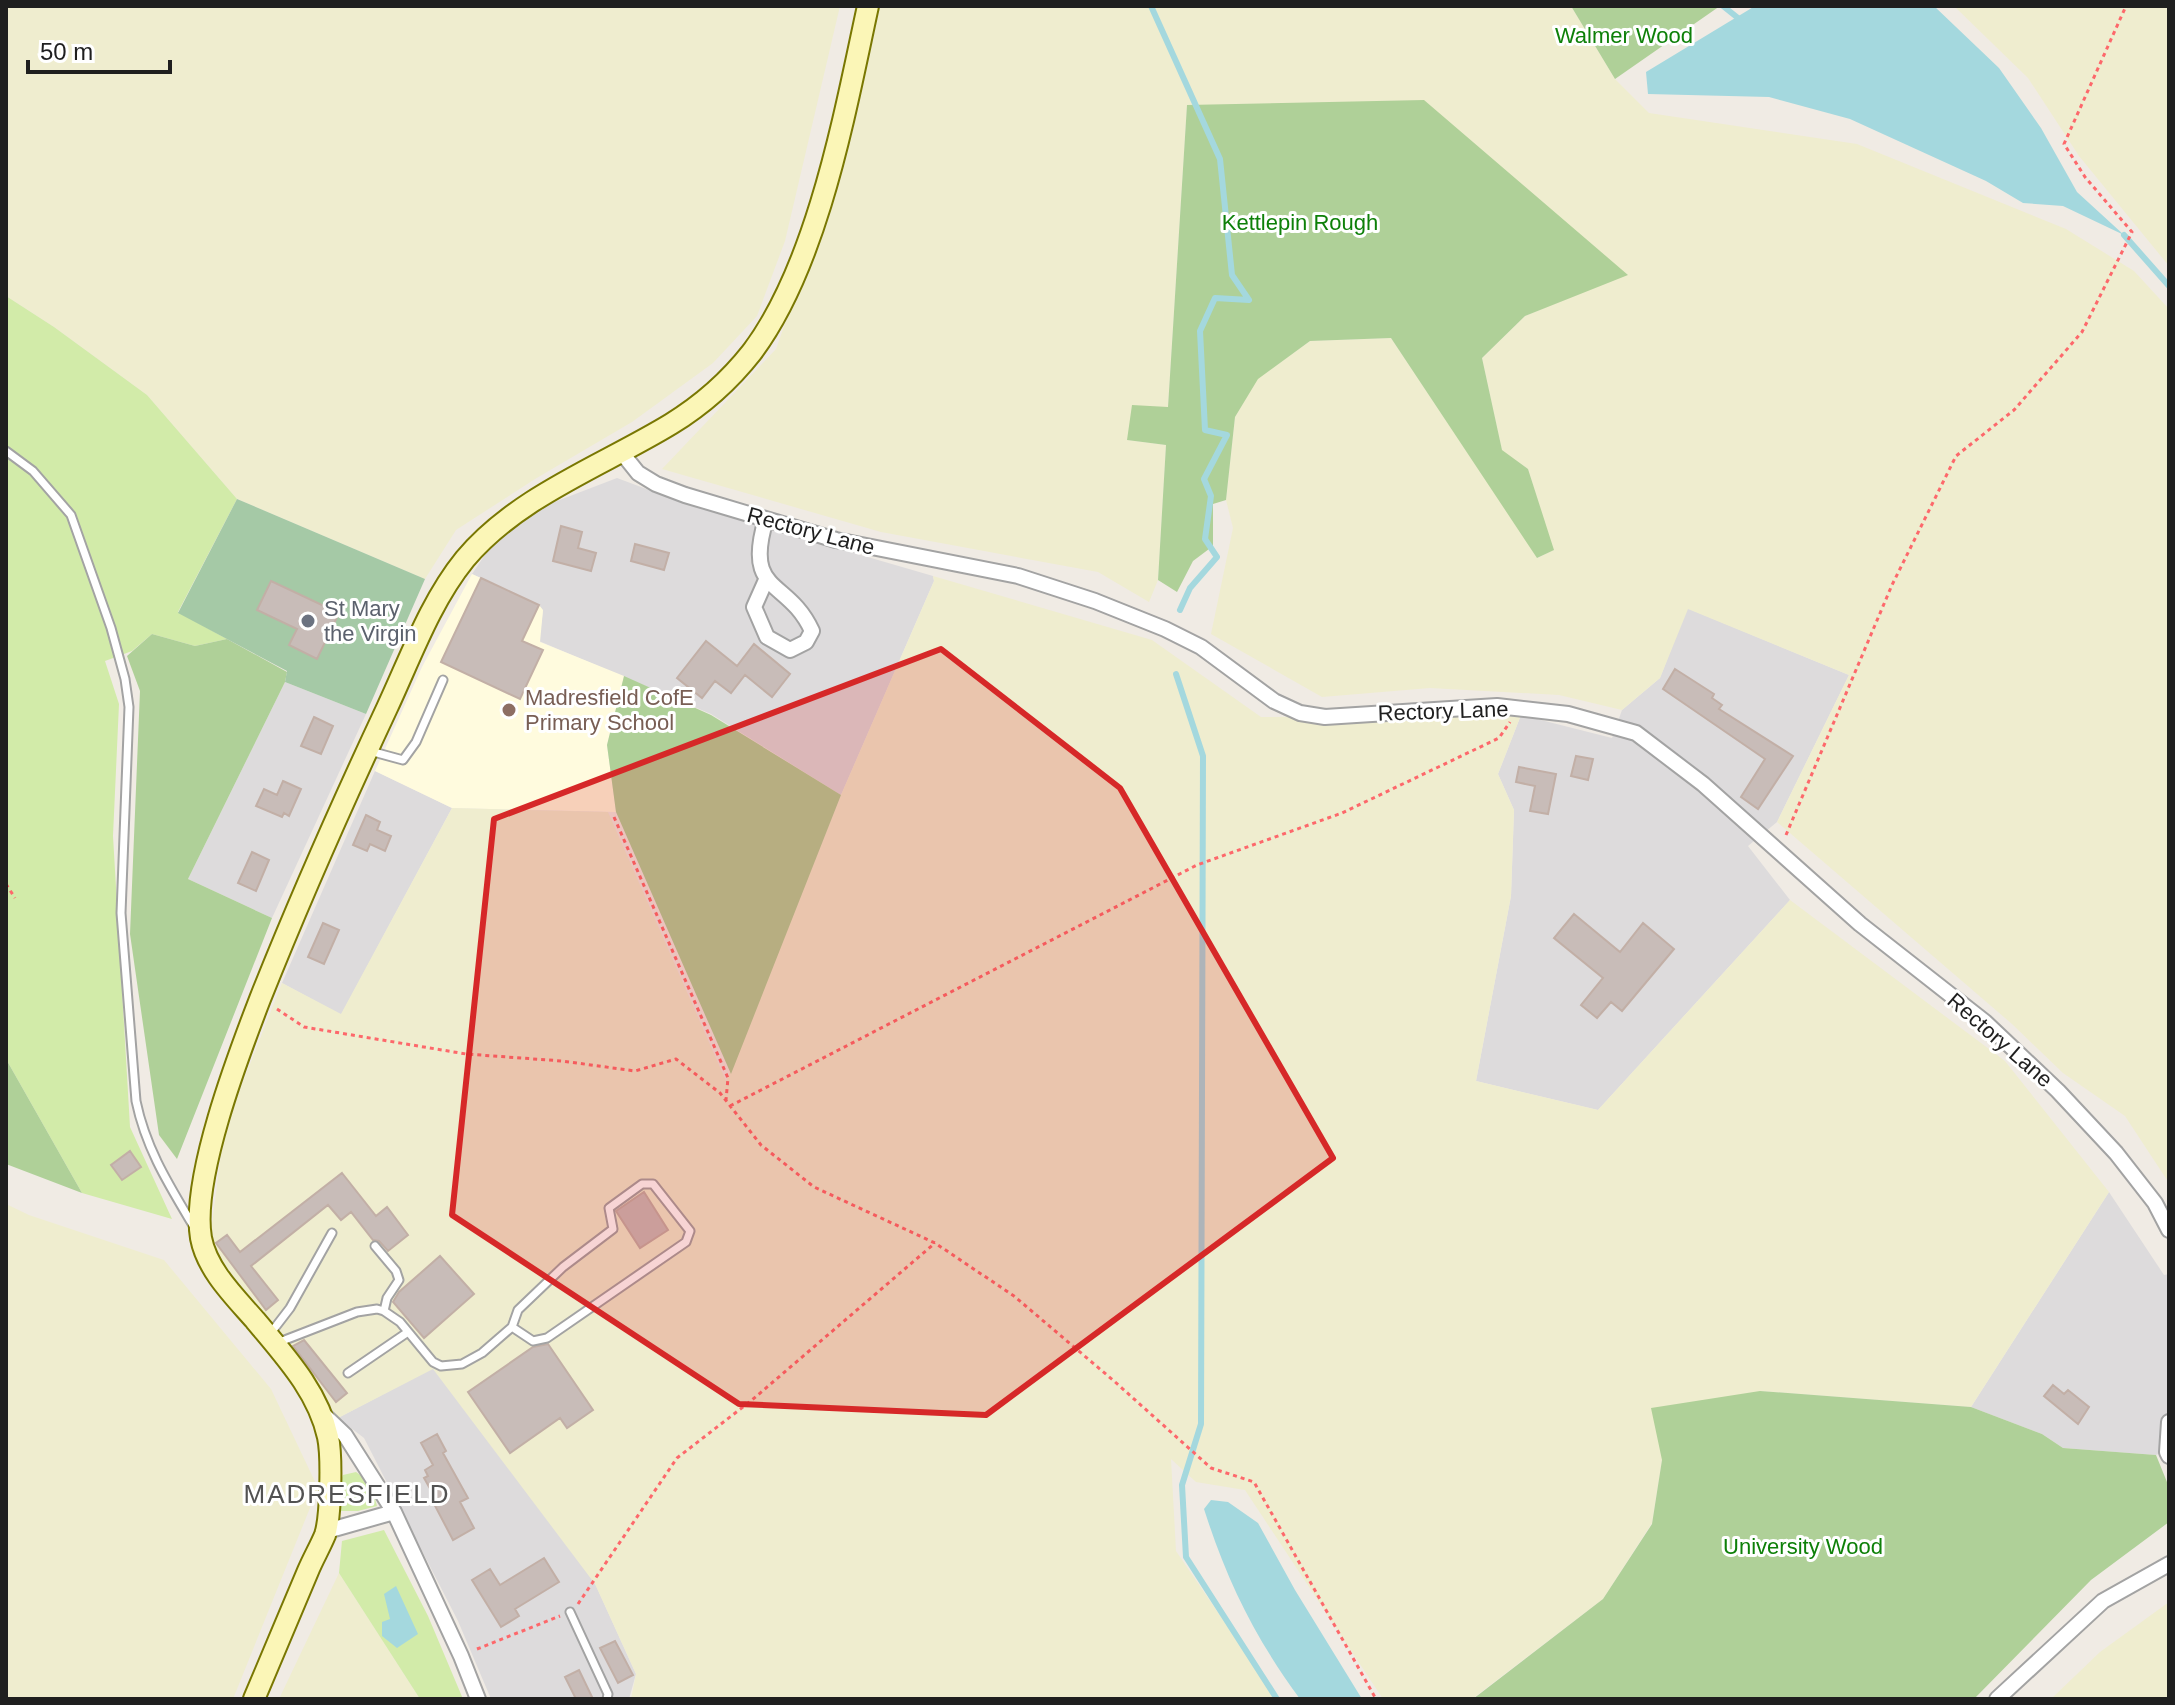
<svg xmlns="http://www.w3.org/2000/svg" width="2175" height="1705" viewBox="0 0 2175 1705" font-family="Arial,sans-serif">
	<rect width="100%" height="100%" fill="#f0ebe4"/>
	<!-- residential -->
	<path fill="#dddbdc" d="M617 478 689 505 933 576 934 581 841 795 711 714 539 641 543 611 539 605 472 574 493 543 544 506Z
		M1687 608 1849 675 1777 822 1748 846 1790 900 1598 1110 1476 1081 1511 896 1514 810 1498 774 1521 715 1612 738 1622 710 1660 678Z
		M285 682 366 714 272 918 188 879Z
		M375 771 452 808 341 1015 282 983Z
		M2109 1192 2164 1275 2169 1274V1449L2156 1455 2063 1448 2042 1434 1971 1407Z
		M433 1368 593 1579 636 1674 629 1699H491L458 1621 364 1438 338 1418Z"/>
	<!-- education -->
	<path fill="#fffbde" d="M472 574 539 605 543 610 540 642 624 676 607 745 616 812 452 808 375 771 422 667Z"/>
	<!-- farmland -->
	<path fill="#efedcf" d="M6 6H840L785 241 757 316 713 363 632 422 535 479 456 530 425 579 237 499 147 395 54 327 6 296Z
		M880 6H1571L1615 79 1649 113 1857 144 2066 229 2134 271 2169 309V1183L2125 1116 2063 1073 2012 1024 1777 822 1849 675 1688 609 1660 678 1622 710 1559 695 1430 688 1322 697 1211 634 1233 528 1226 500 1235 417 1257 379 1310 341 1391 338 1538 558 1553 550 1528 469 1502 451 1482 358 1525 316 1627 274 1187 105 1168 407 1127 440 1166 445 1158 580 1149 602 1098 572 881 532 662 469 776 349 852 134Z
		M1954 6H2169V266L2079 156 2028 78Z
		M933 576 1152 640 1261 717 1521 715 1498 774 1514 810 1511 896 1476 1081 1598 1110 1790 900 2005 1061 2109 1192 1971 1407 1760 1391 1662 1460 1652 1523 1603 1599 1472 1699H1383L1245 1490 1196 1482 1171 1459 1176 1551 1277 1699H631L636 1674 595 1584 433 1369 338 1418 209 1248 224 1130 282 983 341 1014 452 808 608 812 726 1081 841 795 934 581Z
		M6 1204 29 1215 164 1260 271 1389 318 1488 233 1699H6Z
		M339 1573 420 1699H279Z
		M2169 1602V1699H2051L2100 1652Z"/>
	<!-- grass -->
	<path fill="#d2eba9" d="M6 296 54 327 147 395 237 499 178 612 227 639 195 646 152 634 132 651 105 661 119 704 113 836 130 1127 172 1219 82 1193 6 1059Z
		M356 1472C370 1482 373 1490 377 1506L358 1511H340L337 1491 343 1475Z
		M384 1530 428 1616 463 1699H420L339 1573 342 1541Z"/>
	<!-- forest -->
	<path fill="#afd098" d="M1571 6H1720L1615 79Z
		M1424 100 1628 275 1525 316 1482 358 1502 450 1528 469 1554 550 1537 558 1391 338 1310 341 1258 379 1235 417 1226 500 1213 504V546L1193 561 1177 592 1158 580 1166 445 1127 440 1132 405 1168 407 1187 105Z
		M152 634 195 646 227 639 287 672 285 682 188 879 272 918 177 1159 159 1135 130 934 140 691 127 656Z
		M624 676 711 715 841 795 731 1074 616 812 607 745Z
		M6 1059 82 1193 6 1164Z
		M1760 1391 1971 1407 2042 1434 2063 1448 2156 1455 2169 1487V1522L2091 1580 1974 1699H1473L1603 1599 1652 1524 1662 1460 1651 1408Z"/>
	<!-- cemetery -->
	<path fill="#a5c9a6" d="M237 499 425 579 366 714 285 682 287 671 178 613Z"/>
	<!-- water -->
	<path fill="#a4d8de" d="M1755 6H1934L1999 68 2041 128 2077 192 2124 235 2063 206 2023 203 1986 181 1850 119 1769 97 1648 94 1646 72Z
		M1211 1500 1228 1502 1258 1523 1295 1590 1362 1699H1300C1255 1638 1227 1581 1204 1509Z
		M396 1586 418 1634 397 1648 382 1636V1622L390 1619 384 1594Z"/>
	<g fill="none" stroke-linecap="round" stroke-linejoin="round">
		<!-- stream -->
		<path stroke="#a4d8de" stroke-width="6" d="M1151 6 1220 159 1232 275 1249 300 1215 298 1200 331 1205 430 1227 435 1204 479 1211 496 1205 539 1217 557 1190 588 1180 610
			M1723 6 1738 18
			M2124 235 2169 286
			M1176 674 1203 756 1201 1424 1182 1485 1186 1557 1277 1699"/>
	</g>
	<!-- building -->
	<path fill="#c8bcb8" stroke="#c2afa6" stroke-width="2" d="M561 526 582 532 578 548 596 553 591 571 553 561Z
		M635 544 669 553 664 570 631 561Z
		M481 578 539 605 522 641 543 650 520 699 441 662Z
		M271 581 339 613 317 659 289 645 297 629 257 610Z
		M706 641 737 666 754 644 790 674 772 697 745 675 731 693 715 681 702 698 677 678Z
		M1675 669 1714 694 1712 698 1722 705 1719 709 1793 756 1758 809 1741 797 1765 759 1663 689Z
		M314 717 333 726 321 754 301 746Z
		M1576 756 1593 759 1588 780 1571 776Z
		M1519 767 1556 774 1548 814 1530 811 1535 786 1516 782Z
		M283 781 301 789 289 816 284 813 282 817 256 806 264 789 277 795Z
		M366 815 380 822 377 830 391 836 385 851 370 844 367 851 353 845Z
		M252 852 269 860 256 891 238 883Z
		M1574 914 1620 952 1643 923 1674 949 1622 1011 1611 1002 1597 1018 1581 1005 1603 978 1554 938Z
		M323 923 339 930 324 964 308 957Z
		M130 1151 141 1167 122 1180 111 1165Z
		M342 1173 376 1216 387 1207 408 1235 388 1251 379 1241 373 1240 351 1212 341 1220 328 1205 251 1266 278 1300 266 1310 216 1243 227 1235 240 1252Z
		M644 1192 668 1230 640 1248 616 1211Z
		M440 1256 474 1294 424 1338 393 1302 399 1292Z
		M304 1340 347 1393 336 1402 293 1346Z
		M548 1344 593 1410 567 1428 560 1418 510 1453 468 1392 533 1347Z
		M2053 1385 2064 1394 2068 1390 2089 1407 2078 1424 2044 1396Z
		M437 1434 446 1451 443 1453 468 1498 460 1502 474 1528 453 1540 433 1502 437 1501 424 1478 428 1476 425 1470 433 1465 421 1443Z
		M544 1558 559 1582 515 1609 519 1616 501 1627 472 1580 490 1569 500 1585Z
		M615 1641 633 1675 618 1683 600 1648Z
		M579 1670 593 1699H576L565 1677Z"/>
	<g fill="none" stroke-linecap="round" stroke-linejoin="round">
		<!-- lane casing -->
		<g stroke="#a3a3a3" stroke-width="11">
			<path id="lane" d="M6 451 33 471 71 515 111 628 125 679 129 707 121 913 136 1101C146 1149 169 1185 194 1227
				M370 751 403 760 416 742 443 680
				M375 1246 396 1271 399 1280 387 1298 384 1311
				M270 1334 290 1308 332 1233
				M277 1343 357 1312 377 1309 384 1311 400 1322 433 1362 441 1366 462 1364 482 1353 512 1327 518 1310 563 1267 613 1229 609 1208 642 1184H653L690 1231 686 1242 547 1338 533 1341 512 1327
				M348 1373 408 1332
				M570 1612 608 1694 607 1699"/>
		</g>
		<!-- street casing -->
		<g stroke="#a3a3a3" stroke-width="18">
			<path id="street" d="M622 453 638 473 656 484 685 495 836 540 1018 576 1095 601 1165 629 1201 647 1274 701 1300 713 1325 717 1497 706 1568 714 1636 733 1703 784 1860 924 1985 1022 2058 1091 2116 1153 2155 1203 2169 1230
				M766 519C743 595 788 578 812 631L806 642 790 650 767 637 754 607 766 580
				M323 1414 345 1435 394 1512 461 1656 478 1699
				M2169 1422 2167 1452 2169 1456
				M327 1531 394 1512
				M1997 1699 2103 1601 2169 1564"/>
		</g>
		<!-- secondary casing -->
		<g stroke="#797702" stroke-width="24">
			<path id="secondary" d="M254 1699C272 1656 290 1614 308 1571 313 1559 320 1547 325 1535 331 1517 332 1456 328 1437 318 1391 284 1355 255 1320 235 1297 207 1270 201 1238 191 1179 238 1056 260 999 299 901 342 804 387 708 410 659 430 602 465 559 518 496 602 466 671 424 702 405 730 380 752 352 818 264 845 112 868 6"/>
		</g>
		<!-- path -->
		<path stroke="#fd686b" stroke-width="3" stroke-dasharray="4 4" stroke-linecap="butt" d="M614 817 728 1078 726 1100
			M1786 835 1892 585 1956 456 2014 410 2082 332 2132 232 2085 177 2064 144 2126 6
			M6 884 15 898
			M277 1009 304 1027 466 1054 562 1061 635 1071 676 1059 720 1093 761 1145 814 1187 935 1243 1014 1296 1114 1381 1211 1468 1254 1482 1376 1699
			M730 1106 1197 865 1342 813 1499 738 1510 722
			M578 1604 677 1458 752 1400 935 1243
			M477 1649 560 1616"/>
		<!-- lane -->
		<use href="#lane" stroke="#fff" stroke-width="7"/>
		<!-- street -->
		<use href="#street" stroke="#fff" stroke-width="14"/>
		<!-- secondary -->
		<use href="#secondary" stroke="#fbf6b7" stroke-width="20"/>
	</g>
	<!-- marked area -->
	<path fill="#d62828" fill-opacity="0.2" stroke="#d62828" stroke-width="6" stroke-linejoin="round" d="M941 649 1120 788 1333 1158 986 1415 739 1404 452 1215 494 819Z"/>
	<!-- markers -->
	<circle fill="#6b7280" stroke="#fff" stroke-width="3" cx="308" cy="621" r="8"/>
	<circle fill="#8d6e63" stroke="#fff" stroke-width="3" cx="509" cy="710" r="8"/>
	<g text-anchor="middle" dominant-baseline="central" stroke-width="6" stroke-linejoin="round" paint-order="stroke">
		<!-- park labels -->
		<g font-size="22" fill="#0e8009" stroke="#fff">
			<text x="1624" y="35">Walmer Wood</text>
			<text x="1300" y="222">Kettlepin Rough</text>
			<text x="1803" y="1546">University Wood</text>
		</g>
		<!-- street labels -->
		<g font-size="22" fill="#1f1f1f" stroke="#fff">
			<text transform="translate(811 531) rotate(15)">Rectory Lane</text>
			<text transform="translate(1443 711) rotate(-2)">Rectory Lane</text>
			<text transform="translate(2000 1040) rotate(41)">Rectory Lane</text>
		</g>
		<!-- worship labels -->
		<g font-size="22" fill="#5b616d" stroke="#fff" text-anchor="start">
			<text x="324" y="608">St Mary<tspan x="324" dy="25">the Virgin</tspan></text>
		</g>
		<!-- education labels -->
		<g font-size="22" fill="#785e54" stroke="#fff" text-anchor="start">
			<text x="525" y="697">Madresfield CofE<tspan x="525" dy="25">Primary School</tspan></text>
		</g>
		<!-- quarter labels -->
		<g font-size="26" letter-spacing="2" fill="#525252" stroke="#fff">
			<text x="347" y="1494">MADRESFIELD</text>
		</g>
	</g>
	<!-- border -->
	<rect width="2175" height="1705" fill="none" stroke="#1f1f1f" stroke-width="16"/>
	<!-- scale -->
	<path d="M28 60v12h142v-12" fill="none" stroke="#1f1f1f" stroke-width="4"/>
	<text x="40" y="60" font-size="24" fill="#1f1f1f" stroke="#ffffff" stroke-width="6" paint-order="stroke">50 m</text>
</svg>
